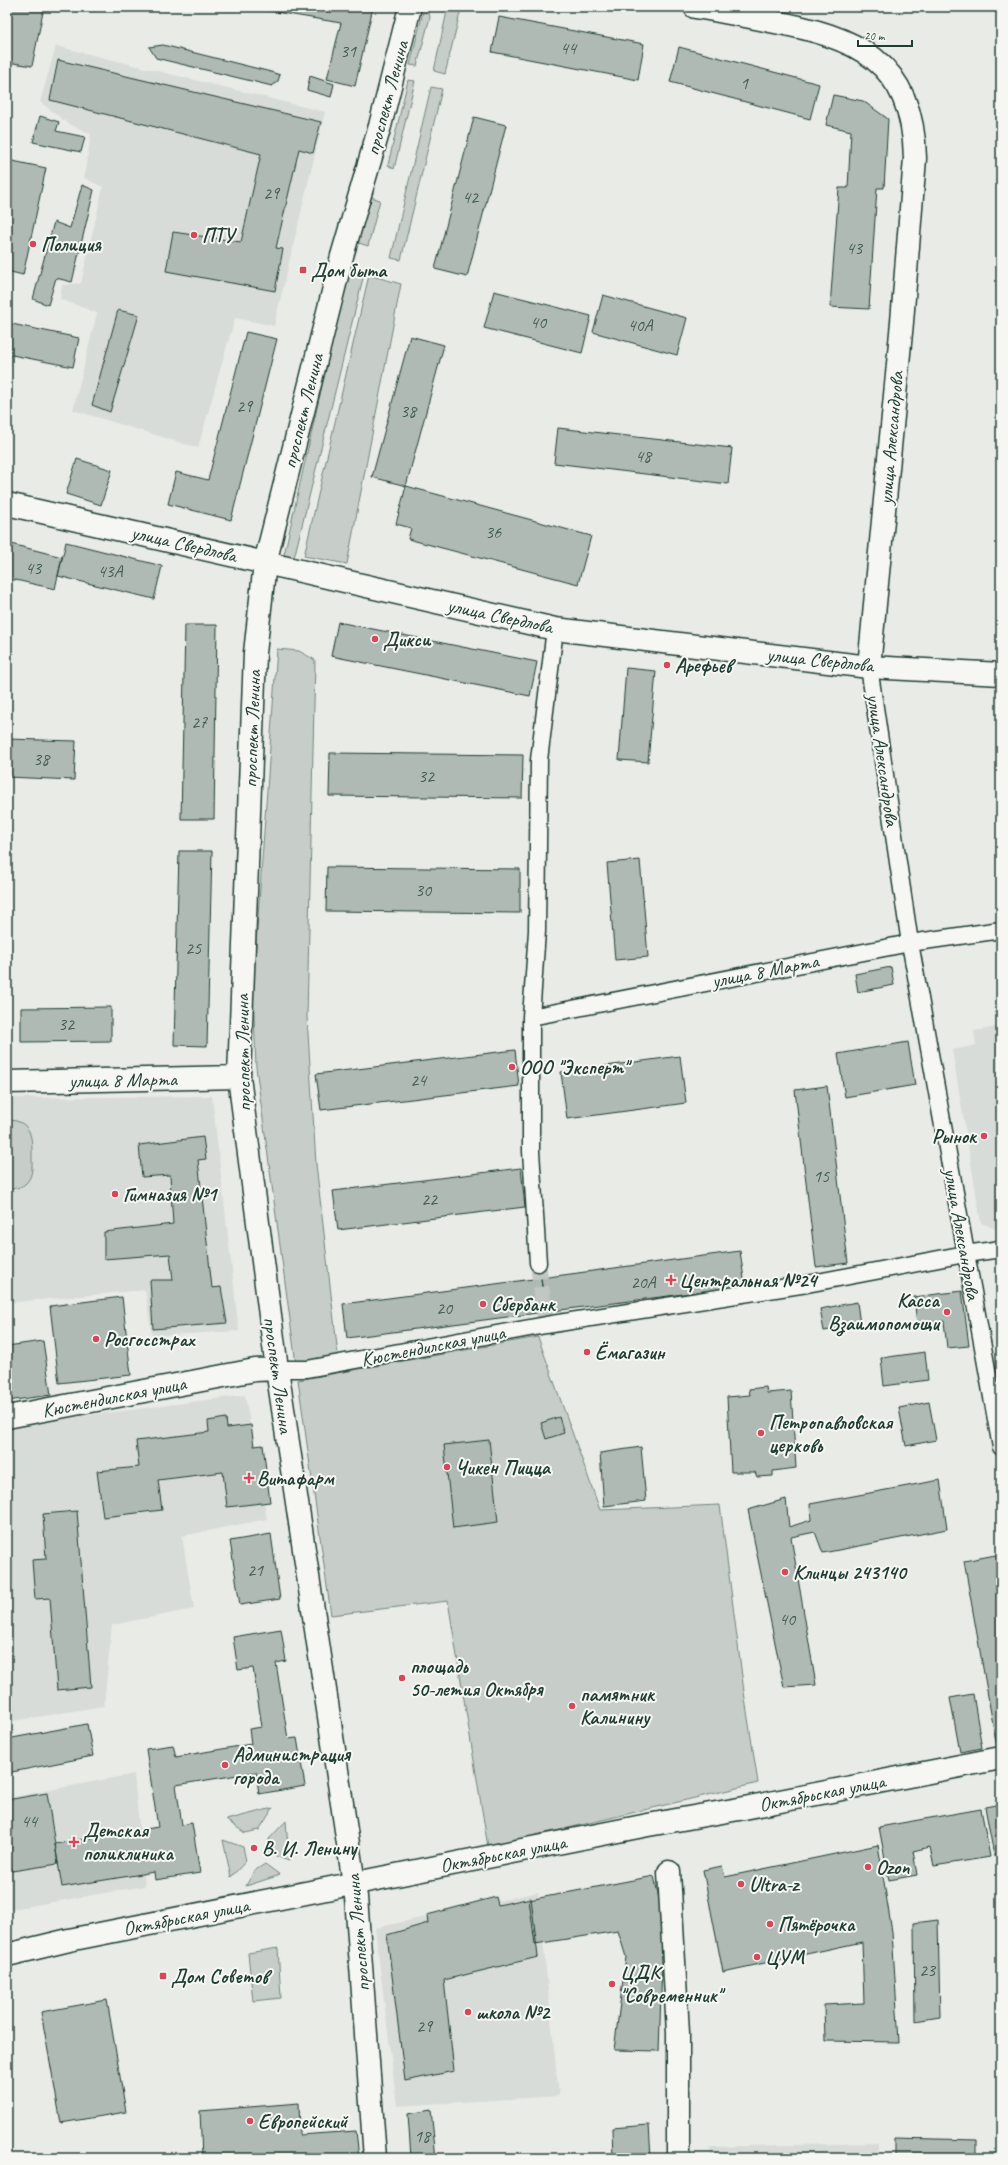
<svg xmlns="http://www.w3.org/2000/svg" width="1008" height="2165" viewBox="0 0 1008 2165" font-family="Caveat,sans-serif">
	<rect width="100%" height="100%" fill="#e9ebe7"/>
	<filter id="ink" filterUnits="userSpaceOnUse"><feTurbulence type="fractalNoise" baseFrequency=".025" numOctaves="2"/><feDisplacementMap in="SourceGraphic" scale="8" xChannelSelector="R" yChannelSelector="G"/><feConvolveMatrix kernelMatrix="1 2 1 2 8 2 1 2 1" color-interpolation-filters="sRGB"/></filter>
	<g filter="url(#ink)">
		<!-- built -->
		<path fill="#d8dcd8" d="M56 46 325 112 274 326 235 318 198 448 73 410 97 313 60 299 62 285 81 283 103 187 84 178 91 134 69 124 40 102Z
			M1001 1026V1231L981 1223 952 1050 976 1045 974 1031Z
			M212 1096 239 1331 152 1336 145 1290 7 1303V1098Z
			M245 1395 267 1519 182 1536 194 1609 112 1625 104 1706 7 1722V1426Z
			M134 1774 145 1886 7 1910V1798Z
			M538 1892 559 2096 397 2106 375 1928Z
			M877 2143V2158H711L710 2147Z"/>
		<!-- green -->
		<path fill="#c7cec9" stroke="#73867e" d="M461 9 445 74 434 71 447 11Z
			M423 12 429 13 430 17 417 66 410 65Z
			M408 80 415 81 394 169 388 165Z
			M431 87 442 89 401 260 391 258Z
			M368 196 380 200 368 246 356 242Z
			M349 266 365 270 294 558 284 555Z
			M369 275 401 284 347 564 304 556Z
			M277 649 299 651 315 660 307 1017 316 1164 338 1355 296 1364 256 1067 253 987Z
			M7 1120C33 1120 32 1139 32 1158 32 1167 33 1175 27 1182 22 1188 14 1189 7 1189Z
			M538 1337 600 1510 720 1505 744 1692 758 1783 488 1847 448 1601 331 1615 298 1380Z
			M273 1808 259 1830 245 1833 226 1820Z
			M286 1821 289 1861 269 1854V1839Z
			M223 1840 243 1847 246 1861 231 1877Z
			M265 1864 280 1875 246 1886 254 1871Z
			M278 1948 281 1998 253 2001 248 1953Z"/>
		<!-- building -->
		<path fill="#b0bab5" stroke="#1f3d34" d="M10 7H44L32 66 7 62V20Z
			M246 7H373L355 86 327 79 341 23Z
			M499 17 644 44 638 80 492 52Z
			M163 45 271 72 280 75 278 81 272 86 156 58 149 47Z
			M679 47 819 84 810 119 670 82Z
			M58 60 321 122 313 153 299 149 276 248 283 249 275 291 166 271 173 232 241 242 261 154 50 100Z
			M310 76 334 84 331 97 307 90Z
			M833 95 863 101 888 119 884 188H877L869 309 830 307 839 188H848L851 131 826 125Z
			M40 116 59 122 56 131 85 137 81 152 33 142Z
			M474 117 506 125 467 277 435 269Z
			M8 160 46 168 23 275 7 271Z
			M82 185 94 190 72 282 56 278 48 305 33 299 54 222 70 228Z
			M494 291 591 316 582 353 484 328Z
			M603 295 687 318 677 355 593 332Z
			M118 310 139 315 110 412 92 405Z
			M7 323 79 338 73 367 7 354Z
			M246 332 277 339 231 520 168 504 176 472 208 480Z
			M410 336 444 345 406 486 372 477Z
			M558 428 732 448 728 484 554 463Z
			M77 459 112 470 101 505 66 494Z
			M406 486 591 536 578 584 408 539 411 528 396 524Z
			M66 542 162 566 154 599 58 576Z
			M7 543 62 557 55 589 7 578Z
			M338 622 537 662 530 696 331 656Z
			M185 625H217L214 819H181Z
			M626 668 656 671 648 762 619 760Z
			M7 739 76 741 74 780 7 777Z
			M330 753 523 755 522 798 329 796Z
			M179 851H212L207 1046 174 1045Z
			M640 860 648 957 615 960 607 863Z
			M327 867 520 869V913L326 911Z
			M891 967 894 985 858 992 855 974Z
			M111 1007V1041L21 1042V1008Z
			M908 1042 915 1085 845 1097 838 1054Z
			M515 1050 519 1086 321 1110 316 1074Z
			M680 1056 686 1103 567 1119 561 1072Z
			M827 1086 848 1263 816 1267 795 1090Z
			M203 1137 206 1159 198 1160 212 1288 221 1287 227 1323 153 1329 150 1280H173L170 1254 104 1259V1232L173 1224 170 1175 142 1177 139 1145Z
			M521 1168 525 1207 338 1230 333 1191Z
			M740 1251 745 1286 545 1312 541 1278Z
			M541 1278 545 1312 347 1338 343 1304Z
			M962 1291 969 1346 947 1348 944 1321 917 1324 914 1297Z
			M122 1297 131 1375 59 1383 50 1306Z
			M857 1302 860 1325 824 1331 820 1309Z
			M43 1341 51 1395 7 1401V1346Z
			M925 1352 928 1380 884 1386 881 1358Z
			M766 1387 767 1393 791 1391 796 1468 773 1471V1476L757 1477 755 1472H731L727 1397 750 1395 749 1389Z
			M929 1402 936 1440 906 1446 899 1408Z
			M559 1417 564 1433 546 1439 541 1423Z
			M226 1418 227 1428 251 1425 254 1446 263 1445 270 1502 227 1507 223 1472 158 1480 162 1510 103 1517 97 1471 139 1467 136 1441 209 1432 208 1421Z
			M489 1440 498 1522 453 1528 444 1445Z
			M641 1447 646 1501 604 1506 600 1453Z
			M940 1480 947 1529 823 1553 815 1532 791 1537 816 1685 784 1687 748 1510 786 1499 789 1527 811 1520 810 1504Z
			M77 1511 91 1687 57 1690 50 1598 35 1599 32 1560 46 1559 43 1514Z
			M271 1534 280 1599 240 1605 230 1541Z
			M1001 1554V1746L997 1747 964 1561Z
			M281 1629 286 1661 276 1663 288 1739 297 1738 305 1786 259 1794 256 1772 176 1785 182 1825 192 1823 200 1873 155 1880 154 1872 62 1887 55 1844 158 1827 146 1749 173 1745 176 1757 251 1744 249 1729 262 1727 253 1668 238 1670 233 1637Z
			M973 1694 982 1748 960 1752 950 1698Z
			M87 1724 93 1756 7 1773V1739Z
			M47 1793 58 1864 12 1871 7 1842V1800Z
			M1001 1804V1854L994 1855 985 1807Z
			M981 1809 990 1857 934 1866 930 1847 913 1851 917 1875 889 1880 879 1827Z
			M878 1845 892 1932 899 2042 825 2041 824 2005 864 2003 862 1942 723 1972 703 1870 722 1866 725 1877Z
			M654 1876 671 1954 662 1964 659 2051 614 2050 626 1957 618 1931 535 1944 529 1900Z
			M496 1897 498 1905 531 1898 538 1957 444 1980 454 2071 405 2081 387 1935 428 1923 427 1915Z
			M938 1920 940 2017 915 2021 914 1923Z
			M107 2000 126 2112 61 2123 41 2012Z
			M299 2103 300 2135 356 2131 359 2158H202L200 2111Z
			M431 2110 436 2158H411L408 2114Z
			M649 2125 651 2158H613L612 2128Z
			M895 2138 977 2140V2158H895Z"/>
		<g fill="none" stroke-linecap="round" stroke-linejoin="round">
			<!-- street-tunnel -->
			<path stroke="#c1c8c3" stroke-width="16" stroke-dasharray="16 8" stroke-linecap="butt" d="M538 1263 546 1325"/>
			<!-- street casing -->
			<g stroke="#1f3d34" stroke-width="19">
				<path id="street" d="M869 667 910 943 1001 1447
					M531 1017 910 943 1001 930
					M538 1263 531 1151V1017L537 931 539 760 555 629
					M277 1369H307L546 1325 807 1284 965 1254 1001 1249"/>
			</g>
			<!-- secondary casing -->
			<g stroke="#1f3d34" stroke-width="25">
				<path id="secondary" d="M695 7C720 11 745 16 770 21 856 37 913 60 915 158L902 322 869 667
					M7 504 555 629 869 667 1001 674
					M7 1082 239 1077
					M7 1417 255 1370 277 1369
					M669 1872 678 2033V2158
					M7 1955 69 1940 648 1825 739 1809 1001 1758
					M375 2158 356 1897 277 1369 239 1077 255 653 265 563 342 256 380 126 410 7"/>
			</g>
			<!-- street -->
			<use href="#street" stroke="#f6f6f2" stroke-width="16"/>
			<!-- secondary -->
			<use href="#secondary" stroke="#f6f6f2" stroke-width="22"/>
		</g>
	</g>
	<!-- markers -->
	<g fill="#d1495b" stroke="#f6f6f2" stroke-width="1.5">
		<circle cx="194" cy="235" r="4"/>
		<circle cx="33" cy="244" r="4"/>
		<rect x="299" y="266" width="8" height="8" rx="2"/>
		<circle cx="375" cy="639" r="4"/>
		<circle cx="667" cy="665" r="4"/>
		<circle cx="512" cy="1067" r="4"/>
		<circle cx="984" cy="1136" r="4"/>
		<circle cx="115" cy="1194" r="4"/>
		<path d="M669 1274h4v4h4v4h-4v4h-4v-4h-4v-4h4z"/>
		<circle cx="483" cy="1304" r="4"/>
		<circle cx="947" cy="1312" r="4"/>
		<circle cx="96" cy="1339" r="4"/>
		<circle cx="587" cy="1352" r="4"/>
		<circle cx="761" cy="1433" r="4"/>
		<circle cx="447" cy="1467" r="4"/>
		<path d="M247 1472h4v4h4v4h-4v4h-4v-4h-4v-4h4z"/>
		<circle cx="785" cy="1572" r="4"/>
		<circle cx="402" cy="1678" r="4"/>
		<circle cx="572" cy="1706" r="4"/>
		<circle cx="225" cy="1765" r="4"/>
		<path d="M72 1836h4v4h4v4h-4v4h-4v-4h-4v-4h4z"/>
		<circle cx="254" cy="1848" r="4"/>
		<circle cx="868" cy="1867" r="4"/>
		<circle cx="741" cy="1884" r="4"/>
		<circle cx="770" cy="1924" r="4"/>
		<circle cx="757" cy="1957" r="4"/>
		<rect x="159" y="1972" width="8" height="8" rx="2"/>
		<circle cx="612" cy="1984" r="4"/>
		<circle cx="468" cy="2012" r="4"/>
		<circle cx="250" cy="2121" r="4"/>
	</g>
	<g text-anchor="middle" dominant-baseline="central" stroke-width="4" stroke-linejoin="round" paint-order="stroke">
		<!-- number labels -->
		<g font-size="18" fill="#435c54">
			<text x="568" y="48">44</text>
			<text x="348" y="51">31</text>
			<text x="744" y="83">1</text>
			<text x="271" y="193">29</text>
			<text x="470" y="197">42</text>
			<text x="854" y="248">43</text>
			<text x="538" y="322">40</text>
			<text x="640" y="325">40А</text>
			<text x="244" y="406">29</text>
			<text x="408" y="411">38</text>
			<text x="643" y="456">48</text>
			<text x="493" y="532">36</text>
			<text x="33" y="568">43</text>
			<text x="110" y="571">43А</text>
			<text x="199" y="722">27</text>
			<text x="41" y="759">38</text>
			<text x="426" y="776">32</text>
			<text x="423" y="890">30</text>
			<text x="193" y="948">25</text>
			<text x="66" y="1024">32</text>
			<text x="418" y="1080">24</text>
			<text x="821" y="1176">15</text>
			<text x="429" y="1199">22</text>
			<text x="643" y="1282">20А</text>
			<text x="444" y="1308">20</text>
			<text x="255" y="1570">21</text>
			<text x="787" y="1619">40</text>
			<text x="29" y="1821">44</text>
			<text x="927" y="1970">23</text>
			<text x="424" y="2026">29</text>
			<text x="422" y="2136">18</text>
		</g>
		<!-- street labels -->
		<g font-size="20" fill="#1f3d34" stroke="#f6f6f2">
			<text transform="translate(387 98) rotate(-75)">проспект Ленина</text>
			<text transform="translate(303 411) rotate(-76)">проспект Ленина</text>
			<text transform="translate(891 438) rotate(-85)">улица Александрова</text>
			<text transform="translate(184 544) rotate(13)">улица Свердлова</text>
			<text transform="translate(500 616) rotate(12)">улица Свердлова</text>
			<text transform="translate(820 660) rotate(6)">улица Свердлова</text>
			<text transform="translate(252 729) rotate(-88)">проспект Ленина</text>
			<text transform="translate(883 760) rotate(82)">улица Александрова</text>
			<text transform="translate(765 971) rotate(-11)">улица 8 Марта</text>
			<text transform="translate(243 1053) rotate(-91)">проспект Ленина</text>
			<text transform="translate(123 1080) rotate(-1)">улица 8 Марта</text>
			<text transform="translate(962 1234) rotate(80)">улица Александрова</text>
			<text transform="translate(433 1346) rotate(-11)">Кюстендилская улица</text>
			<text transform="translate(278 1375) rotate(82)">проспект Ленина</text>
			<text transform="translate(114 1397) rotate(-11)">Кюстендилская улица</text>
			<text transform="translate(822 1793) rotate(-11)">Октябрьская улица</text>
			<text transform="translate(503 1854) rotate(-11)">Октябрьская улица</text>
			<text transform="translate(186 1917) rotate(-11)">Октябрьская улица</text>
			<text transform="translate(358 1933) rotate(-95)">проспект Ленина</text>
		</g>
		<!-- poi labels -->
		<g font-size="20" font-weight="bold" fill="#1f3d34" stroke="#f6f6f2" text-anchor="start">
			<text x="202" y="235">ПТУ</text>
			<text x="41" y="244">Полиция</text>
			<text x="311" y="270">Дом быта</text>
			<text x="383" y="639">Дикси</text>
			<text x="675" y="665">Арефьев</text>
			<text x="520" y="1067">ООО "Эксперт"</text>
			<text x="976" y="1136" text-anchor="end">Рынок</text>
			<text x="123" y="1194">Гимназия №1</text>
			<text x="679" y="1280">Центральная №24</text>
			<text x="939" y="1300" text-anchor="end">Касса<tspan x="939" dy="23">Взаимопомощи</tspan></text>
			<text x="491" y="1304">Сбербанк</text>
			<text x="104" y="1339">Росгосстрах</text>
			<text x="595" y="1352">Ёмагазин</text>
			<text x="769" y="1422">Петропавловская<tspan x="769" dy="23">церковь</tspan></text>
			<text x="455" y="1467">Чикен Пицца</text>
			<text x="257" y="1478">Витафарм</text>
			<text x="793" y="1572">Клинцы 243140</text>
			<text x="410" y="1666">площадь<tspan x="410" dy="23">50-летия Октября</tspan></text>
			<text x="580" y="1694">памятник<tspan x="580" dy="23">Калинину</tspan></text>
			<text x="233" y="1754">Администрация<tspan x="233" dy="23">города</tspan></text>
			<text x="83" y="1830">Детская<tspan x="83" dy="23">поликлиника</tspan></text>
			<text x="262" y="1848">В. И. Ленину</text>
			<text x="876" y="1867">Ozon</text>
			<text x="749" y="1884">Ultra-z</text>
			<text x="778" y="1924">Пятёрочка</text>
			<text x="765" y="1957">ЦУМ</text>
			<text x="620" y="1972">ЦДК<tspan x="620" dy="23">"Современник"</tspan></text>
			<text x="171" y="1976">Дом Советов</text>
			<text x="476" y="2012">школа №2</text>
			<text x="258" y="2121">Европейский</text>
		</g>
	</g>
	<!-- margin -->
	<rect width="1008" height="2165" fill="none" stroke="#f6f6f2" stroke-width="24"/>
	<rect x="12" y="12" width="984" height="2141" fill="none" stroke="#1f3d34" stroke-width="1.5" filter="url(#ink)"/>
	<!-- scale -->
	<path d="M858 40v6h54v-6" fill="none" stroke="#1f3d34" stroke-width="2"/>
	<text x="864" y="40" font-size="12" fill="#1f3d34" stroke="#f6f6f2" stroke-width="3" paint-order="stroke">20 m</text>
</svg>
